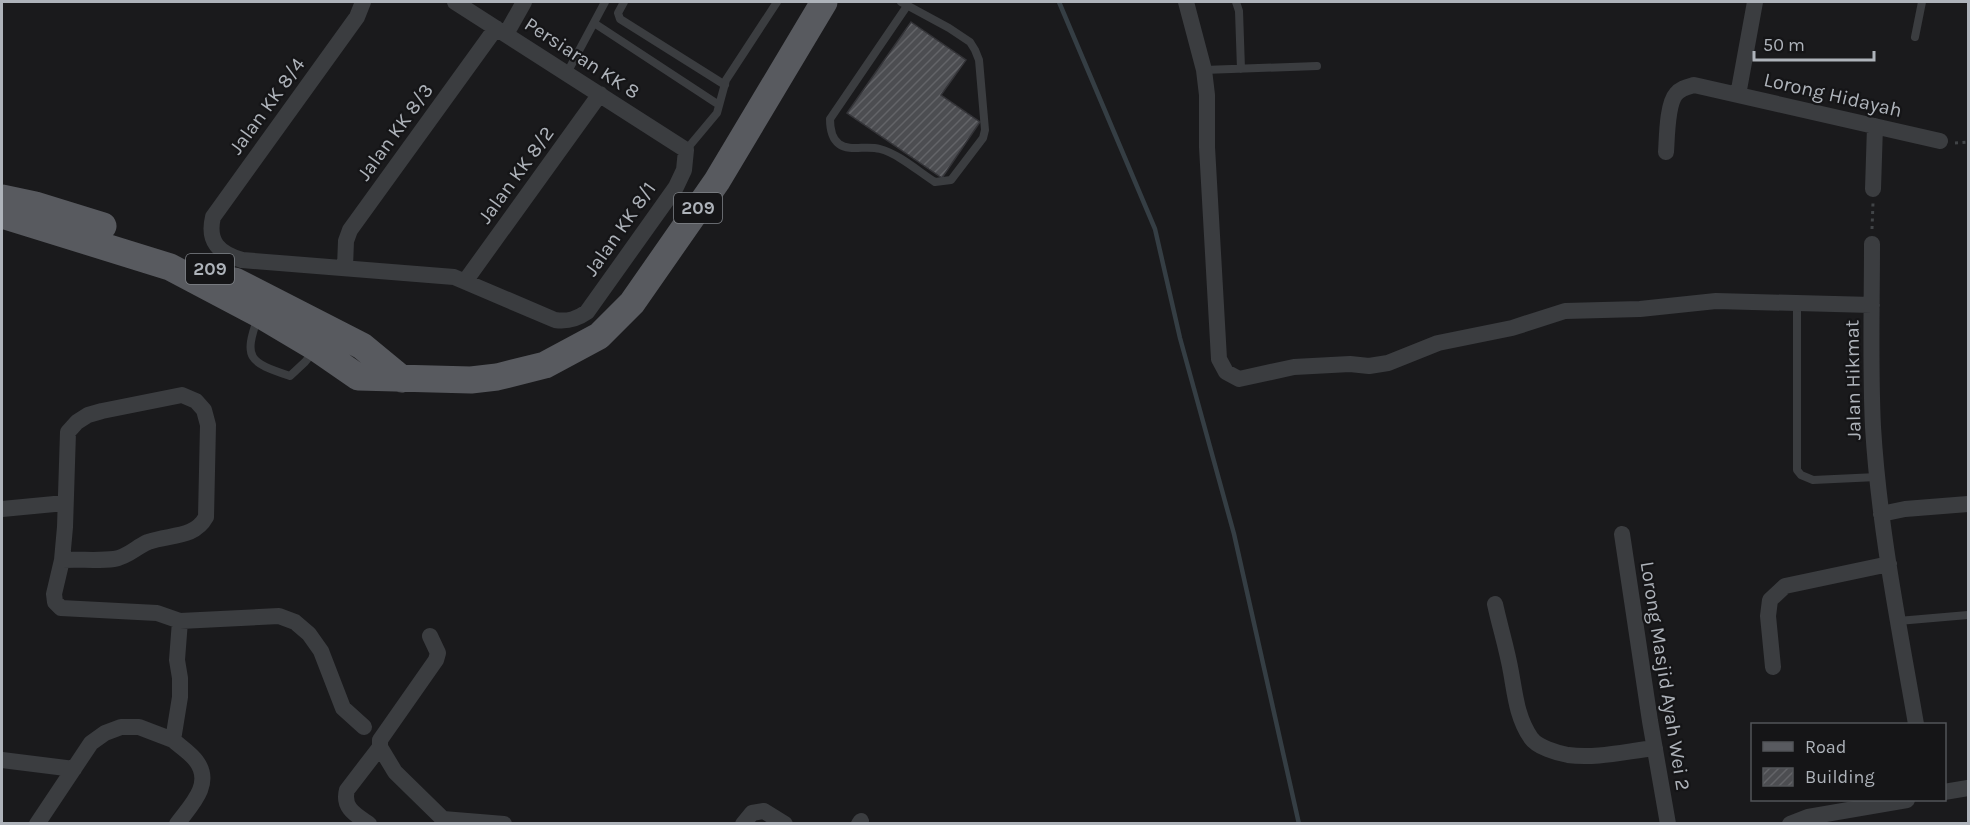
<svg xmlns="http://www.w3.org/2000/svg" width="1970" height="825" viewBox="0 0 1970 825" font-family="Karla,sans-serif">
	<defs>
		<pattern id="building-hatch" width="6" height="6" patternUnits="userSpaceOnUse" patternTransform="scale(1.5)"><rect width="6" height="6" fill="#4c4d51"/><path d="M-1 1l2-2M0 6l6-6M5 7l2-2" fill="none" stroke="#636468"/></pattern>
	</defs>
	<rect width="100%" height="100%" fill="#1a1a1c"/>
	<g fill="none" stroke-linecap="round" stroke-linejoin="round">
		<!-- stream -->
		<path stroke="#353e44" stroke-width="4.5" d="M1059 2 1155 229 1180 338 1234 534 1299 824"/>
	</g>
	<!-- building -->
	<path fill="url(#building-hatch)" stroke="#343438" stroke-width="1.5" d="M911 22 966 60 941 95 980 122 942 178 847 113Z"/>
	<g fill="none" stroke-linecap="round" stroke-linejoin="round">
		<!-- path -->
		<path stroke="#414447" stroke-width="3" stroke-dasharray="3 4.5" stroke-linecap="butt" d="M1955 143 1968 142
			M1872 229 1873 203"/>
		<!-- lane -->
		<path stroke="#3b3d40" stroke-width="8" d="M624 2 618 13 620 19 725 85
			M901 2 949 28 970 42 975 50 979 60 985 130 983 138 951 180 935 182C919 172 899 154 880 149 866 145 850 152 839 144 831 138 830 128 830 119L907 6
			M1236 2 1239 11 1241 69
			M594 23 719 105
			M1915 37 1922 2
			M1204 70 1317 66
			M567 73 605 2
			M686 150 717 113 726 80 777 2
			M1797 302V470L1801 475 1813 480 1877 477
			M258 317C243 359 249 362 290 376L305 362 314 351
			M1898 621 1968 615"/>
		<!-- street -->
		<path stroke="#3b3d40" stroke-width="16" d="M363 2 357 17 213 217C207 242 219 253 242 260L454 277 555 320C568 322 577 319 587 312L676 187 684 170 686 150 455 2
			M1186 2 1204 70 1207 95V147L1219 359 1226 372 1239 379 1294 367 1350 364 1369 366 1388 363 1438 343 1512 328 1565 311 1640 309 1716 301 1872 305
			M506 34 524 2
			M1738 95 1755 2
			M1666 152C1667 138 1667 104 1676 94 1681 88 1687 87 1694 85L1940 141
			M1873 189 1875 126
			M1872 244C1872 305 1870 366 1873 427 1879 527 1899 626 1916 724
			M345 267 346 241 350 230 496 28
			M466 280 600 94
			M2 509 65 503
			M1881 514 1905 509 1968 504
			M1622 534 1650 721 1668 824
			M62 560C79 559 98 561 114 559 128 557 136 547 148 542 169 534 194 539 206 517L208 425 204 410 196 401 182 395 102 411 88 415 77 422 68 432 65 527 62 560 54 594 55 602 61 608 157 613 180 621 177 660 180 678V697L173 740C181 747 192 754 197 762 213 785 190 806 177 824
			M1495 604C1500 627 1507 649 1511 672 1515 694 1517 718 1531 738 1537 747 1557 753 1568 755 1596 759 1627 751 1655 748
			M180 621 279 616 295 622 309 634 321 651 343 708 364 727
			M1773 667 1768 616 1770 600 1785 586 1889 564
			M380 747 395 772 443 819 504 824
			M2 760 74 769
			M1944 792 1968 788
			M37 824 91 743 105 733 121 727H139L173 740
			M369 824C356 815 342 808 347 790L380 747V740L436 660 438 653 430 636
			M743 824 752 813 764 811 785 824
			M859 824 861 821
			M1790 824 1808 817 1907 800"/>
		<!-- primary -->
		<path stroke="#585a5f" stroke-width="27" d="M2 198 35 205 103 226
			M2 215 170 267 259 314 316 348 358 377 471 380 497 377 545 365 599 336 632 303 717 181 824 2
			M235 281 362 346 402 379"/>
	</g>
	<g text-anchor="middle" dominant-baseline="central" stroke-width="4.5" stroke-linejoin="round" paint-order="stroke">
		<!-- shield labels -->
		<g fill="#151517" stroke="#808489" stroke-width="1.5">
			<rect x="674" y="193" width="48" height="30" rx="4.5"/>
			<rect x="186" y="254" width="48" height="30" rx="4.5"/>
		</g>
		<g font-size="18" font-weight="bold" fill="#aeb3ba">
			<text x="698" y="208">209</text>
			<text x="210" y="269">209</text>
		</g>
		<!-- street labels -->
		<g font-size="20" fill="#aeb3ba" stroke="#151517">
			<text transform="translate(582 58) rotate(33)">Persiaran KK 8</text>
			<text transform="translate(1833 95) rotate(13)">Lorong Hidayah</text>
			<text transform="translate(267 106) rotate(-54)">Jalan KK 8/4</text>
			<text transform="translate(395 132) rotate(-54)">Jalan KK 8/3</text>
			<text transform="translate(516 175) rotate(-54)">Jalan KK 8/2</text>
			<text transform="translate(620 229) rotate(-55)">Jalan KK 8/1</text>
			<text transform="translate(1853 380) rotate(-91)">Jalan Hikmat</text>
			<text transform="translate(1665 676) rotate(81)">Lorong Masjid Ayah Wei 2</text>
		</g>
	</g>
	<!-- border -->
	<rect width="1970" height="825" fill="none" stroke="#aeb3ba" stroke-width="6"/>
	<!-- legend -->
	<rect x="1751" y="723" width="195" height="78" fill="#151517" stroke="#525458" stroke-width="1.5"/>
	<rect x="1763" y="742" width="30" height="9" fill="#585a5f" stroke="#525458" stroke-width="1.5"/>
	<text x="1805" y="753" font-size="18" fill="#aeb3ba">Road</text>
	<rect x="1763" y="768" width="30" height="18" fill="url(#building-hatch)" stroke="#525458" stroke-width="1.5"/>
	<text x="1805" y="783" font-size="18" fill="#aeb3ba">Building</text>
	<!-- scale -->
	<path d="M1754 51v9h120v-9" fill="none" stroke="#aeb3ba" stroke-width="3"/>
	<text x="1763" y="51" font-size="18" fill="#aeb3ba" stroke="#151517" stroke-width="4.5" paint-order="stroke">50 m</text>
</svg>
